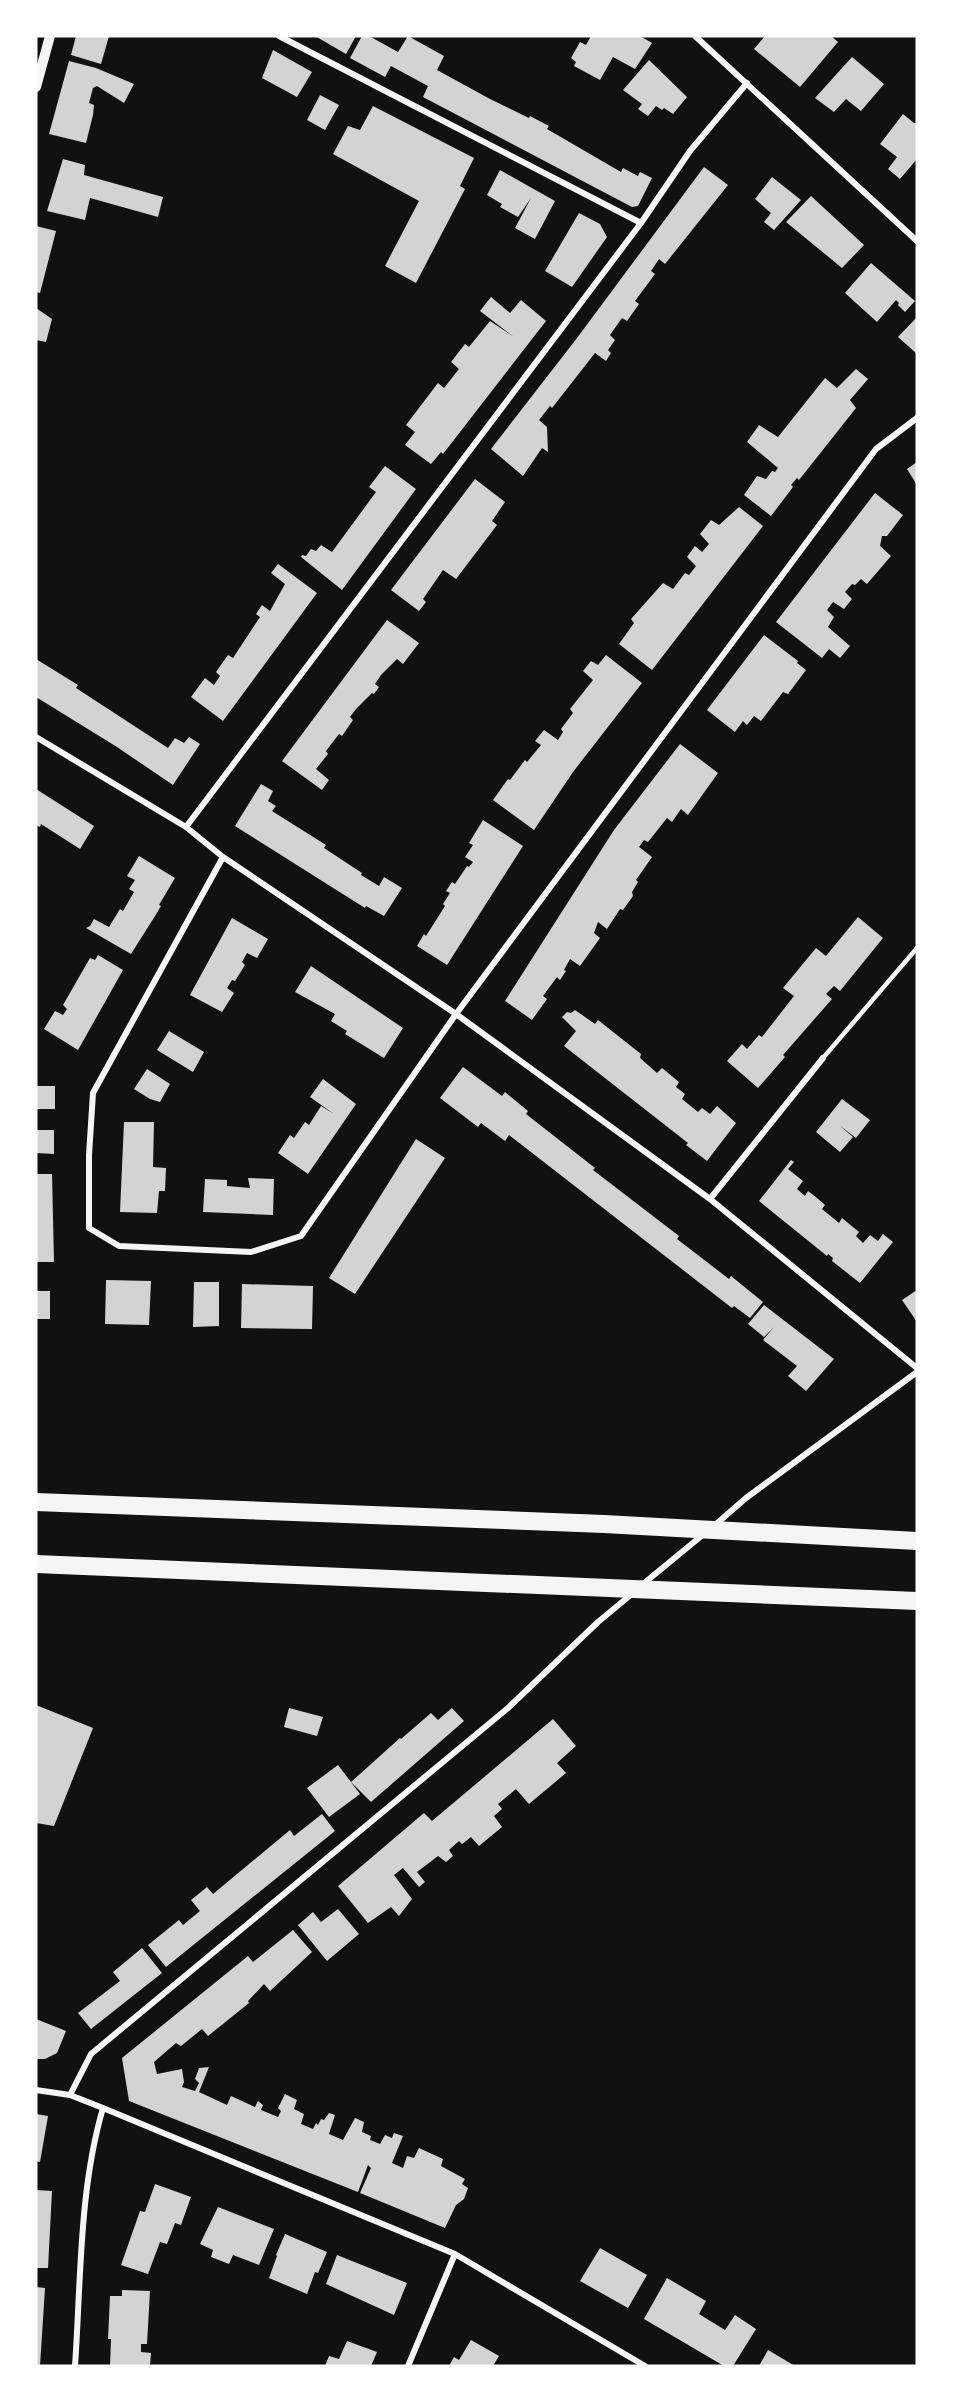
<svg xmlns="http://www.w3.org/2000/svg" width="953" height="2402" viewBox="0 0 953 2402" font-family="'Varela Round',sans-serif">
	<rect width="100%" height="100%" fill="#111"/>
	<!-- building -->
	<path fill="#d3d3d3" d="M76 36H109L101 64 71 55Z
		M315 36H356L346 54Z
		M362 36H369L398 52 408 36 444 56 437 70 490 99 529 118 530 116 549 126 547 129 621 172 623 168 638 176 640 172 652 178 638 206 632 207 423 97 428 86 391 66 385 77 350 58Z
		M591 36H640L652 43 635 69 613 57 600 80 574 66 576 62 571 58 580 42 586 45Z
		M765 36H831L838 42 800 87 754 49Z
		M273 50 312 72 297 97 262 78Z
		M852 57 884 84 861 111 846 99 834 112 815 98Z
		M649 60 687 97 673 114 664 108 662 110 656 106 648 116 638 109 642 104 623 90Z
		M69 61 96 68 134 84 124 103 97 86 93 88 89 103 94 105 93 115 86 143 49 134Z
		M320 95 339 105 325 130 307 120Z
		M373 106 474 158 460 186 465 189 416 283 385 266 419 201 333 154 348 126 360 130Z
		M903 114 914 123H917V159L900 179 888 169 897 157 880 144Z
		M63 159 85 165 84 175 163 197 158 217 90 198 85 220 47 211Z
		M704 167 728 185 665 264 659 259 651 271 655 274 635 301 639 304 627 321 622 318 610 335 615 340 608 350 611 353 606 361 595 353 552 408 550 406 539 420 547 427 548 452 542 448 523 476 491 449 577 338Z
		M500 170 555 201 535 239 515 228 531 198 518 217 500 207 502 204 487 195Z
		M772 177 801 200 774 230 764 222 771 213 755 199Z
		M811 196 864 245 842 268 786 222Z
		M579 213 600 224 607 237 572 287 545 271Z
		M36 226 56 231 40 293 36 292Z
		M871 263 915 301 905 312 898 305 899 303 896 300 877 322 845 293Z
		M491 297 510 313 521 300 546 321 443 454 441 452 431 464 405 445 415 432 406 425 438 383 444 388 459 369 451 362 465 344 469 347 490 321 514 337 480 311Z
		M36 308 52 319 46 342 36 340Z
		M917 317V354L898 337Z
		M856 369 868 379 850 400 856 408 799 480 797 478 791 485 793 487 771 516 744 495 757 476 766 479 772 471 775 472 778 468 747 442 759 425 778 437 825 378 837 388Z
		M917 462V485L907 469Z
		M385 466 416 489 342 590 301 557 302 555 306 556 311 549 316 551 321 545 332 552 376 492 369 487Z
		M475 479 505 502 492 521 497 525 456 579 443 570 423 599 426 602 419 611 391 590Z
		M875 493 903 515 887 536H882L880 546 891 556 867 584 861 579 855 585 852 584 845 592 852 599 844 609 833 602 827 610 834 617 828 627 850 646 840 658 829 649 822 658 776 622Z
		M739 507 763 526 652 670 619 644 634 623 631 619 663 583 673 589 685 573 689 575 696 566 687 557 695 546 702 552 709 544 700 534 711 520 719 525Z
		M278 564 317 593 223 721 191 697 205 678 214 685 220 676 216 672 228 655 233 658 260 617 256 614 262 605 270 611 285 584 271 573Z
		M387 620 419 643 403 664 397 659 381 675 375 684 379 687 374 694 372 693 356 709 350 717 353 720 342 736 339 734 326 751 328 754 316 769 329 780 322 790 282 761Z
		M764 635 798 661 797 663 806 670 788 694 783 692 761 721 754 716 747 725 743 721 735 732 707 710Z
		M606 655 642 683 573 772 534 830 493 800 508 779 510 780 525 760 527 762 541 745 535 741 544 730 558 740 563 732 561 729 573 713 570 709 593 680 583 671 591 661 598 665Z
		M36 659 78 685 76 688 168 748 175 738 184 743 189 737 200 744 173 785 117 747 36 697Z
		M680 744 718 773 688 815 681 809 672 822 667 818 648 842 644 840 639 847 652 857 636 880 638 882 632 892 633 896 623 910 620 909 607 929 598 922 594 933 600 938 580 966 570 959 564 970 566 971 560 980 557 977 543 996 547 999 532 1020 505 1001 614 830Z
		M261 784 273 791 268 801 276 806 272 811 326 845 324 848 362 873 361 875 379 886 384 877 402 888 384 916 366 906 365 908 235 826Z
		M36 789 94 826 80 849 41 824 40 827 36 825Z
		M483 820 523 846 447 965 417 946 424 934 426 936 445 906 443 904 450 893 446 891 452 882 455 884 467 866 469 867 473 862 465 857 473 845 469 843Z
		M139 856 175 878 159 905 161 906 155 916 131 954 86 928 90 926 94 919 109 927 120 909 123 911 134 892 129 889 135 880 127 876Z
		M858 917 883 938 840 991 834 986 826 994 832 999 783 1055 785 1057 758 1088 727 1061 742 1044 747 1049 759 1035 762 1037 794 996 783 988 816 948 826 956Z
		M232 918 268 939 257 958 247 953 242 962 245 965 235 981 232 980 227 988 234 993 222 1012 190 995Z
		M98 955 123 970 78 1050 44 1029 55 1011 63 1015 67 1009 63 1005 90 958 95 960Z
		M311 966 403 1028 384 1058 345 1034 347 1031 331 1021 335 1014 295 992Z
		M575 1010 595 1024 598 1020 641 1054 640 1058 657 1073 662 1068 679 1082 676 1087 685 1094 682 1099 698 1112 702 1108 710 1114 717 1106 736 1123 707 1161 686 1145 688 1143 564 1046 576 1031 562 1017 567 1012 571 1013Z
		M169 1031 204 1052 193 1072 157 1050Z
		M463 1067 502 1096 505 1092 528 1111 526 1114 595 1168 593 1170 679 1236 677 1239 729 1279 731 1276 763 1302 750 1318 734 1306 732 1308 509 1135 505 1141 481 1123 478 1127 440 1098Z
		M147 1069 170 1084 160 1102 150 1099 134 1089Z
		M323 1079 356 1104 308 1174 278 1153 290 1135 294 1138 305 1122 309 1125 321 1106 334 1114 310 1097Z
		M36 1086H55V1109H36Z
		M842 1099 870 1120 856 1138 839 1125 853 1137 840 1152 816 1132Z
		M124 1122H154L153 1167 166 1168 165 1191H159L157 1213 120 1212Z
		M36 1130H54V1154L36 1153Z
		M416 1139 445 1158 355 1294 329 1278Z
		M791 1160 794 1162 788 1169 803 1181 797 1189 805 1196 808 1191 817 1198 825 1205 822 1209 839 1223 842 1218 859 1232 856 1236 863 1243 870 1235 878 1241 883 1234 893 1242 860 1283 832 1261 833 1258 828 1254 827 1256 759 1201Z
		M36 1174H52L54 1262H36Z
		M248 1178 274 1179 273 1215 203 1212 205 1179 227 1180V1186L250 1188Z
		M106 1280 151 1281 149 1325 105 1324Z
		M194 1282H219V1326L193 1327Z
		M242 1284 313 1286 312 1329 241 1328Z
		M917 1290V1322L902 1300Z
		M36 1291H50V1319H36Z
		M764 1305 834 1359 806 1391 788 1376 797 1366 763 1340 774 1327 764 1337 748 1324Z
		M36 1705 93 1728 54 1826 36 1823Z
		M289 1708 323 1717 317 1736 284 1727Z
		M452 1708 464 1721 371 1802 351 1782 400 1738 401 1739 431 1713 438 1720Z
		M553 1719 576 1746 557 1763 566 1773 529 1804 516 1789 498 1804 502 1809 494 1816 502 1827 479 1846 471 1837 462 1844 459 1841 449 1850 453 1856 446 1862 438 1856 417 1872 425 1882 419 1887 403 1868 394 1875 412 1899 399 1916 391 1907 368 1923 338 1886 424 1813 432 1821Z
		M338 1765 360 1794 329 1817 307 1788Z
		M322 1814 335 1831 166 1967 148 1945 179 1920 183 1925 200 1911 191 1900 207 1887 213 1894 290 1830 294 1836Z
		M338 1909 359 1934 327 1961 298 1925 313 1912 321 1922Z
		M293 1930 312 1952 270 1991 264 1984 248 2001 249 2003 208 2036 202 2029 181 2046 176 2043 154 2062 157 2074 182 2069 184 2082 182 2087 195 2091 199 2083 195 2079 199 2068 209 2067 199 2092 227 2105 231 2096 255 2107 258 2101 263 2105 261 2110 278 2117 281 2111 278 2108 285 2094 297 2100 294 2109 304 2114 301 2124 313 2129 316 2123 318 2125 321 2119 324 2120 329 2113 335 2115 329 2134 343 2140 355 2118 364 2122 362 2132 371 2136 370 2140 380 2144 385 2135 392 2138 394 2133 403 2136 392 2163 403 2168 407 2156 414 2158 419 2148 443 2159 441 2166 465 2179 462 2184 468 2188 464 2199 456 2205 445 2228 360 2193 371 2168 368 2165 358 2192 129 2101 122 2058 248 1956 253 1962Z
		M142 1948 162 1973 91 2029 78 2013 120 1981 113 1972Z
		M36 2019 66 2031 57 2053 45 2059H36Z
		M36 2114 48 2116 40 2162 36 2161Z
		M155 2184 191 2197 181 2225 175 2223 167 2244 160 2242 148 2274 121 2265 140 2211 145 2212Z
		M36 2190 52 2191 48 2268H36Z
		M218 2207 274 2229 259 2265 233 2255 229 2264 211 2257 213 2250 200 2244Z
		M285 2234 327 2252 318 2273 315 2272 307 2294 269 2278 277 2256 276 2255Z
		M600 2248 647 2275 628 2308 580 2281Z
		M337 2255 407 2283 394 2315 326 2284Z
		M667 2278 706 2301 699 2314 725 2330 735 2315 756 2329 733 2366H724L644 2319Z
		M36 2287 45 2288 40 2366H36Z
		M122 2290 150 2291 147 2344H141V2352L151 2353 150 2366H110L111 2339H108L110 2296H122Z
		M471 2340 499 2356 493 2366H449L454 2357 459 2360Z
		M347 2341 377 2352 371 2366H325L329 2356 339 2359Z
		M768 2350 795 2366H759Z"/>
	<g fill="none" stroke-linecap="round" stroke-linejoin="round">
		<!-- service -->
		<path stroke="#f5f5f5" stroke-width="4.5" d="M823 1058 917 948"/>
		<!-- minor -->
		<path stroke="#f5f5f5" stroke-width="6" d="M279 36 641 223
			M695 36 917 241
			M36 737 186 827 223 857 456 1014 710 1199 917 1368
			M186 827 641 223 690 151 747 83
			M223 857 93 1093 89 1155V1228L119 1246 251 1252 301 1236 456 1014 876 449 917 418
			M710 1199 823 1058
			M715 1525 746 1498 917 1372
			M643 1584 705 1533
			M36 2090 70 2095 103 2108 455 2254 645 2366
			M70 2095 91 2054 508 1708 598 1622 633 1593
			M75 2366C81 2280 79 2190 103 2108
			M408 2366 455 2254"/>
		<!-- tertiary -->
		<path stroke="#f5f5f5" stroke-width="10" d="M36 87 50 36"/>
		<!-- motorway -->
		<path stroke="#f5f5f5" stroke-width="18" d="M36 1502 604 1524 917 1541
			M36 1564 917 1601"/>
	</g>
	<!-- border -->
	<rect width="953" height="2402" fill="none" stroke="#ffffff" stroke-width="75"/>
</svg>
